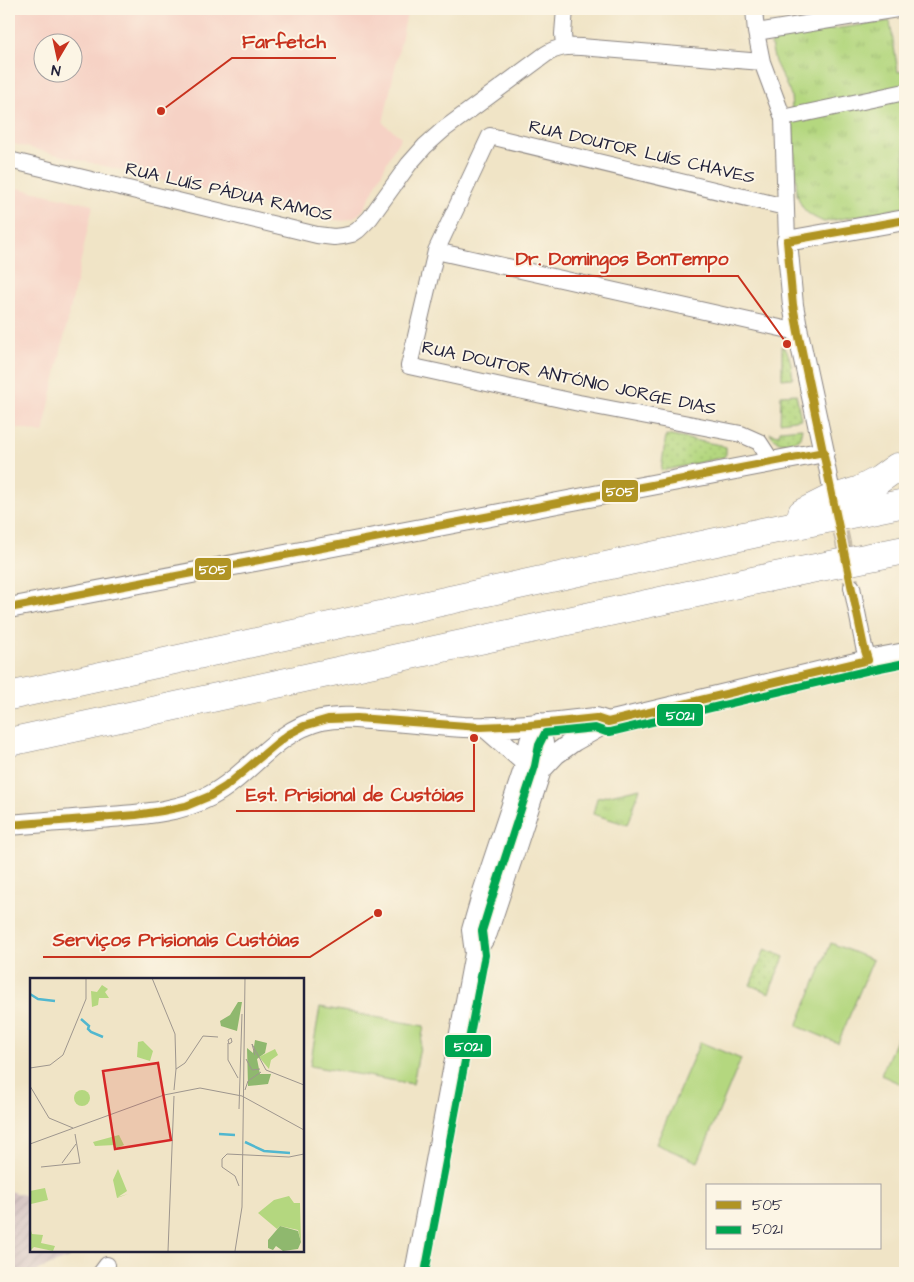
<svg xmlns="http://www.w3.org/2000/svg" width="914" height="1282" viewBox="0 0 914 1282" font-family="'Architects Daughter',sans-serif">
	<defs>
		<pattern id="industrial-furrows" width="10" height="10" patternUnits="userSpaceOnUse" patternTransform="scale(1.25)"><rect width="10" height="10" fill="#d1bfbf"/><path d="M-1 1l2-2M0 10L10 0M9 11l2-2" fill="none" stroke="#b3a4a5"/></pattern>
		<pattern id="grass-tufts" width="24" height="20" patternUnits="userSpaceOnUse" patternTransform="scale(1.25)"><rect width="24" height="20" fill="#b4d77f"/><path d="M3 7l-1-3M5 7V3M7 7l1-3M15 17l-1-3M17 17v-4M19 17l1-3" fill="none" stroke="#9ab86f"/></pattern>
		<pattern id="park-dots" width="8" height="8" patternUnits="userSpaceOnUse" patternTransform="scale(1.25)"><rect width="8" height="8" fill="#b4d77f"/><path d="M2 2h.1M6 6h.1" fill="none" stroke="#9ab86f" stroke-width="1.8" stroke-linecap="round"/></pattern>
	</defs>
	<rect width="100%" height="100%" fill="#fcf5e5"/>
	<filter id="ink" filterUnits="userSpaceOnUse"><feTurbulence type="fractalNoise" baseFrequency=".02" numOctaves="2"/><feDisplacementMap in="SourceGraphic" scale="10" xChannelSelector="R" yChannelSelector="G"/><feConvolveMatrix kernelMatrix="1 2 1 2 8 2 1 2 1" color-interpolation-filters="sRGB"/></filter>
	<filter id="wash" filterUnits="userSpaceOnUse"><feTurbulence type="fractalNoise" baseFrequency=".0096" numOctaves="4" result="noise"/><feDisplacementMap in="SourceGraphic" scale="20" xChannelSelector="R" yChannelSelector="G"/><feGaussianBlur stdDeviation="1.12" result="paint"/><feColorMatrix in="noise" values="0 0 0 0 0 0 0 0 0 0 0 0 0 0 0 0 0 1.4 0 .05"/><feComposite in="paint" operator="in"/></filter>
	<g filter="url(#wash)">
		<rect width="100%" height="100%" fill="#f0e4c6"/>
		<!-- built -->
		<path fill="#f6d2c5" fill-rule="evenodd" d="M9 9H408L383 123 401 137 391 154 369 199 363 210 354 218 344 221 320 218 9 143ZM42 42H72V72H42Z
			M9 186 93 205 43 433 9 426Z"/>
		<!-- industrial -->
		<path fill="url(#industrial-furrows)" d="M9 1191 31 1197V1251H70L71 1257 38 1270 36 1273H9Z"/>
		<!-- grass -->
		<path fill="url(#grass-tufts)" stroke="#6b7c5d" d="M890 21 898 72 905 71V207L824 222C808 215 802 211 797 194L791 95 775 62 771 45 775 39 784 36Z
			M640 788 628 825 593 814 597 798Z"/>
		<!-- park -->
		<path fill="url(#park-dots)" stroke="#6b7c5d" d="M764 9H827L778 17 770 16Z
			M782 346C791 352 791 368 793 378L782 379Z
			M796 394 801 419 780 422 781 395Z
			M802 428 800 438C788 445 778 446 770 433L779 435 780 430Z
			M666 435 721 445 726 448V454L724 457 661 471Z
			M765 949 784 957 769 993 750 985Z"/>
		<!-- pitch -->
		<path fill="#b4d77f" stroke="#6b7c5d" d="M831 943 873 960 838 1043 797 1026Z
			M320 1007 424 1026 413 1084 310 1066Z
			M905 1019V1086L881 1075Z
			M700 1042 741 1059 698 1162 656 1144Z"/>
	</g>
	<g filter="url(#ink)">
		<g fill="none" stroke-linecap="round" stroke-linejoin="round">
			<!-- minor-tunnel -->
			<path stroke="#c7bdaa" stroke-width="16" stroke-dasharray="16 8" stroke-linecap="butt" d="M836 509 852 587"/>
			<!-- minor casing -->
			<g stroke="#898380" stroke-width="18">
				<path id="minor" d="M754 9 756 32 762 62 783 118 787 241
					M756 32 897 9
					M564 47 563 34 565 9
					M783 118 905 92
					M9 160 317 235 334 237 343 236 352 234 358 230 370 218 409 164 425 146 443 130 546 54C557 47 567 46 581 47L762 62
					M436 251 798 332
					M824 452 831 488
					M772 462 759 442 741 434 579 403 409 366 436 251 490 136 785 207
					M852 587 864 647 868 660
					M101 1273 107 1265"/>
			</g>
			<!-- tertiary casing -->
			<g stroke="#898380" stroke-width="22">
				<path id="tertiary" d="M9 608 824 452 798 332 793 305 787 241 905 220
					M485 727 526 763
					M541 770 556 754 574 741 608 722
					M9 825C43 822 77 820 111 817 145 814 179 812 210 796 251 774 273 732 321 720 340 716 359 718 378 720 407 722 435 725 464 727 507 729 554 722 596 718L608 722 868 660 905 653
					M475 953 487 933 506 876 515 850 541 770 543 743 539 723
					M415 1273 475 953 472 930 483 892 526 763C527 748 530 736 539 723"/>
			</g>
			<!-- motorway casing -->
			<g stroke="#898380" stroke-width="29">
				<path id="motorway" d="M802 513 828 500 860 490 879 480 897 467
					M9 696 762 532 905 503
					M9 742 771 577 905 550"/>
			</g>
			<!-- minor -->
			<use href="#minor" stroke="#fff" stroke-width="16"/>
			<!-- tertiary -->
			<use href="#tertiary" stroke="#fff" stroke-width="20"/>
			<!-- motorway -->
			<use href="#motorway" stroke="#fff" stroke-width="28"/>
			<!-- bus-1 casing -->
			<g stroke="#fcf5e5" stroke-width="11">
				<path id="bus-1" d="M787 241 905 220
					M9 608 824 452
					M9 825 136 815 162 811 186 806 210 796 225 787 276 744 289 734 304 726 328 719 357 718 480 727 530 725 596 718 608 722 868 660 864 647 798 332 793 305 787 241"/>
			</g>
			<!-- bus-2 casing -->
			<g stroke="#fcf5e5" stroke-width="11">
				<path id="bus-2" d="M425 1273 485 955 482 931 493 895 535 766 539 745 545 733 595 728 606 732H610L870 670 905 663"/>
			</g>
			<!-- bus-1 -->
			<use href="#bus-1" stroke="#b09423" stroke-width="8"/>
			<!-- bus-2 -->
			<use href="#bus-2" stroke="#00a651" stroke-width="8"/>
		</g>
	</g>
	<g text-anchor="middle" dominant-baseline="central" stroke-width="4" stroke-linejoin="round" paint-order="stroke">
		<!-- street labels -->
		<g font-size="18" fill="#22223b" stroke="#fcf5e5">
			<text transform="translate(642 152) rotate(13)">RUA DOUTOR LUÍS CHAVES</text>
			<text transform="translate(229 192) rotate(13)">RUA LUÍS PÁDUA RAMOS</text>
			<text transform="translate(569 378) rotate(12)">RUA DOUTOR ANTÓNIO JORGE DIAS</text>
		</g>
	</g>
	<!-- overview -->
	<g transform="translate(30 978)">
		<rect width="274" height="274" fill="#f0e4c6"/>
		<path d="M72 7 78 11 75 14 79 20H69L68 27 62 29 61 13 67 14ZM113 63 123 73 120 83 107 79 108 64ZM89 157 94 167 87 170 85 167 65 168 63 164ZM259 218 264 225H270L271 264 268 252 250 248 247 251 228 235 244 222ZM0 249 2 256 13 257 11 265 25 268 23 273 4 269 0 273Z" fill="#b4d77f"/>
		<path d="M208 24H212L207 53 191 48 190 43 200 37ZM225 62 237 65 235 75 227 81 230 96H241L238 106 218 108 217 70 223 75ZM250 248 268 253 271 264 268 271 253 273 246 268 243 272 238 270V262Z" fill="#8fb86e"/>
		<path d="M245 71 248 77 241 82 239 91 229 79ZM15 210 18 222 1 226 0 213Z" fill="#b4d77f"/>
		<path d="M88 191 97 213 88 219 98 216 87 220 83 202Z" fill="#b4d77f"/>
		<path d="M44 120a8 8 0 1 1 16 0a8 8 0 1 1-16 0Z" fill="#b4d77f"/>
		<path fill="none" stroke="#51b7cf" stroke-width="2.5" d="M0 16 8 21 25 23M51 41 59 48 58 51 61 54 73 59M189 156 205 157M215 164 234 173 260 175"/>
		<path fill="none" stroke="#9e968e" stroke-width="1" d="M122 0 145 56 146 91M201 60 202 64 199 66 198 62ZM198 65V82L208 100M225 77 222 66 236 92 274 107M216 81 222 92 230 91M0 90 20 87 33 77 56 21V0M0 108 19 140 43 150M144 112 146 91 155 85 173 58 188 59M215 112 218 103 231 94M209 131 212 36M0 166 134 117 170 110 212 118 274 152M32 185 46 166M11 189 50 185 45 156M209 208 205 198 192 189V181L197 176 259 179 274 176M138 273 144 118M205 273 212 229 215 0"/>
		<path fill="#d62828" fill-opacity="0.15" stroke="#d62828" stroke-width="2.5" d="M128 85 141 162 85 171 73 93Z"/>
		<rect width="274" height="274" fill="none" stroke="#22223b" stroke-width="2.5"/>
	</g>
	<!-- callouts -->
	<path fill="none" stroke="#c8321e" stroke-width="2" d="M161 111L232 58H336M787 344L738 276H506M474 738L474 811H236M378 913L310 957H43"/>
	<g fill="#c8321e" stroke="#fcf5e5" stroke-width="2">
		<circle cx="161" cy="111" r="5"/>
		<circle cx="787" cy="344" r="5"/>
		<circle cx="474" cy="738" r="5"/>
		<circle cx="378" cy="913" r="5"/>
	</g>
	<g font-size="19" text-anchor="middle" font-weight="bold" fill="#c8321e" stroke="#fcf5e5" stroke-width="4" stroke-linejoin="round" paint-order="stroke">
		<text x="284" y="48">Farfetch</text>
		<text x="622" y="265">Dr. Domingos BonTempo</text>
		<text x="355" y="801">Est. Prisional de Custóias</text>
		<text x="176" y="946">Serviços Prisionais Custóias</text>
	</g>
	<g stroke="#fcf5e5" stroke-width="2">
		<rect x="601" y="479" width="38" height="24" rx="5" fill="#b09423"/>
		<rect x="194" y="557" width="38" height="24" rx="5" fill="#b09423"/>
		<rect x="656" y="703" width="48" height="24" rx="5" fill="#00a651"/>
		<rect x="444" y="1034" width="48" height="24" rx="5" fill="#00a651"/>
	</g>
	<g font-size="14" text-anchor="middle" font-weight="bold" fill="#fff">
		<text x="620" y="496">505</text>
		<text x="213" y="574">505</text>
		<text x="680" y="720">5021</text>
		<text x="468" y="1051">5021</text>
	</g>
	<!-- margin -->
	<rect width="914" height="1282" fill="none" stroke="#fcf5e5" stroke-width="30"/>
	<!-- legend -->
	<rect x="706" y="1184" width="175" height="65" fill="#fcf5e5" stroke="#a5a1a1"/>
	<rect x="716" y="1201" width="25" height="8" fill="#b09423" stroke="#a5a1a1"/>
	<text x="752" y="1210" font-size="15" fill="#22223b">505</text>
	<rect x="716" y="1226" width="25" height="8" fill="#00a651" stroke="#a5a1a1"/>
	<text x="752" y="1234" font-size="15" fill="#22223b">5021</text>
	<!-- north arrow -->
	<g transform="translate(58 58) rotate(189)"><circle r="24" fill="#fcf5e5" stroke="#a5a1a1"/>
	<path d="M0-4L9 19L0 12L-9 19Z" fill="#c8321e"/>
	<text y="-8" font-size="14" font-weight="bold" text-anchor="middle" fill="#22223b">N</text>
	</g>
</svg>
